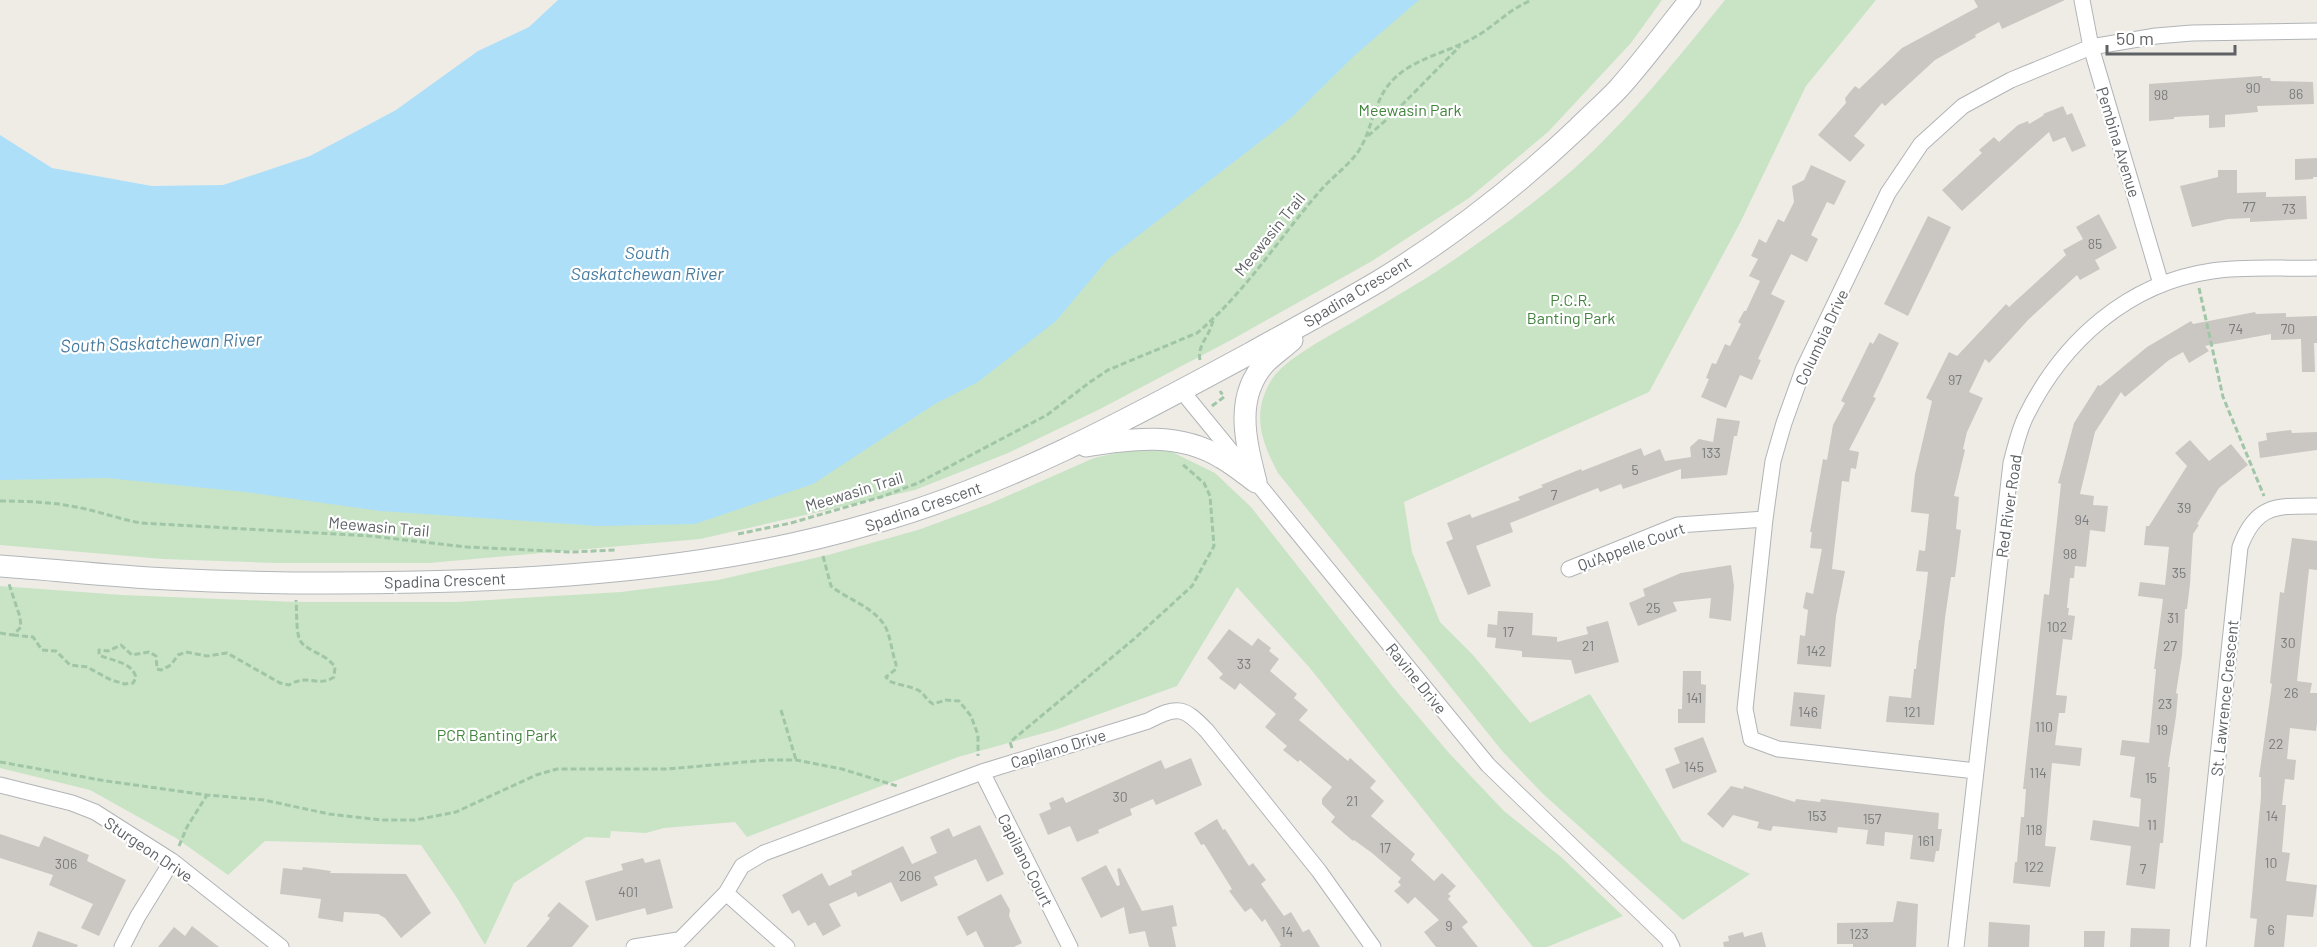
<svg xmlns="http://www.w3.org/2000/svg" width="2317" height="947" viewBox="0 0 2317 947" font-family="Barlow,sans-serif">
	<rect width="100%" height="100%" fill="#efece6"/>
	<!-- green -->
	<path fill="#c8e4c5" d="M1373 0H1662L1631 43 1548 132 1469 198 1372 261 1233 339 1100 409 1008 453 915 490 700 539 429 563H276L163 559 0 545V454Z
		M1725 0H1876L1806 86 1740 223 1649 392 1404 502 1412 552 1440 622 1473 655 1530 723 1590 694 1682 841 1750 874 1683 920 1542 793 1503 752 1278 473C1261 441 1251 413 1272 379 1286 358 1331 335 1353 322 1389 300 1427 279 1461 255 1510 221 1561 184 1603 141 1647 97 1686 48 1725 0Z
		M1129 450H1168L1215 473 1251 507 1393 687 1449 753 1504 811 1561 857 1623 916 1547 947H1533L1309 667 1237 587 1177 686 1055 730 958 757 747 837 735 822 664 828 646 833 611 831 610 838 586 837 514 883 485 945 457 898 421 845 265 841 228 875 176 838 90 790 0 768V586L122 595 296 602H455L621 592 718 580 828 555 918 530 989 504 1094 458Z"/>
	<!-- water -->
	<path fill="#addff8" d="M558 0H1419L1354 56 1292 117 1108 259 1056 321 978 382 935 404 813 484 695 524 598 526 380 511 245 492 106 478 0 480V135L52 168 152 186 223 185 310 156 396 110 478 51 529 27Z"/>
	<!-- building -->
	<path fill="#cac7c3" d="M1974 0H2065L2002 29 1999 22 1975 35 1976 37 1935 60 1885 106 1882 103 1854 136 1865 145 1850 162 1818 135 1846 103 1845 98 1855 86 1859 89 1902 48 1978 7Z
		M2262 76V78H2270L2271 81 2313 82 2314 104 2257 106 2258 112 2225 115V127L2209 128V115L2174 117V119L2149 121V84Z
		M2063 106 2067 115 2072 113 2086 146 2072 152 2065 137 2053 142 2049 132 1962 211 1942 190 1982 153 1979 150 1994 137 1999 142 2018 125 2028 121 2029 124 2044 115 2043 114Z
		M2317 158V177H2313V179L2295 180V159Z
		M1811 165 1846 181 1834 205 1827 202 1811 235 1818 239 1807 262 1791 254 1771 294 1785 301 1758 359 1761 360 1752 380 1740 375 1726 408 1701 397 1709 379 1706 378 1712 363 1716 364 1725 344 1730 346 1741 324 1738 322 1744 311H1746L1760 281 1749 276 1758 259 1751 256 1759 239 1766 243 1778 219 1784 222 1794 202 1792 186 1804 180Z
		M2218 170H2237V193L2266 192V197L2306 196 2307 219 2250 222V218L2228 219 2192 227 2180 186 2218 177Z
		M2099 214 2117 248 2095 260 2100 269 2080 280 2077 275 2029 319 1989 363 1985 359 1969 392 1983 398 1967 432 1963 449 1965 450 1954 496 1959 497 1956 529 1961 530 1955 577H1951L1945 618 1934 725 1886 722 1889 696 1911 698 1914 669H1916L1919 640H1920L1928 572 1916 571 1919 550 1925 551 1929 514 1911 512 1915 474 1932 401 1926 398 1949 352 1957 356 2006 304 2009 307 2066 255 2063 250 2083 239 2076 227Z
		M1928 216 1951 227 1908 316 1884 304Z
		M2255 312 2256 314 2286 313V317L2317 316V343H2314L2315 372H2302L2301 339 2271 340V334L2205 346 2209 351 2189 363 2183 352 2169 360 2125 397 2121 392 2095 432 2080 494 2094 496 2093 505 2108 506 2105 532 2090 530 2086 567 2075 566 2074 578H2070L2067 608H2069L2068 615 2075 616 2072 640 2063 639 2056 695 2067 696 2065 713H2059L2055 745 2082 748 2080 766 2052 763 2045 846 2056 847 2050 887 2013 883 2015 862H2017L2021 817H2024L2026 789H2023L2044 594 2049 595 2061 484 2058 483 2074 423 2098 385 2100 386 2147 347 2191 321 2193 324Z
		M1879 333 1899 343 1873 397 1876 398 1849 450 1859 452 1856 469 1851 468 1849 482 1842 481 1832 569 1845 571 1836 616 1831 667 1797 664 1800 635 1805 636 1808 610 1803 608 1806 592 1813 594 1822 549 1810 548 1812 532H1810L1823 459 1827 460 1833 425 1845 403 1841 401 1870 342 1873 344Z
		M1717 418 1740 421 1737 436H1734L1727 475 1681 479V469L1623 489 1621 484 1600 492 1598 488 1510 523 1513 532 1476 546 1491 586 1468 595 1446 542 1453 539 1447 523 1470 514 1472 518 1520 500 1518 497 1543 487 1541 485 1581 469 1582 471 1641 448 1644 456 1660 449 1665 461 1691 457 1690 447 1699 439 1713 442Z
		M2291 430 2292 433 2317 432V450L2260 458 2258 442 2267 440 2266 433Z
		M2190 440 2209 461 2231 444 2248 465 2219 488 2197 524 2199 525 2193 534 2190 584 2187 609H2185L2182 655 2176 693 2178 694 2176 716 2168 767H2170L2163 843H2160L2155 889 2126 885 2131 846 2090 840 2093 820 2139 827 2141 799 2130 797 2135 757 2120 755 2122 740 2149 743 2156 669H2154L2163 599 2138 596 2140 582 2165 585 2169 547 2144 545 2146 526H2149L2187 466 2175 453Z
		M2292 538 2317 541V570L2309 569 2297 681 2312 683 2310 693H2317V723L2316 731 2290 728 2287 759 2296 760 2294 780 2285 779 2282 805H2286L2282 852 2290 853 2286 881 2317 885 2313 917 2287 915 2284 947H2254L2257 919 2250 918 2261 797V777H2259L2272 684 2270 683 2280 592 2284 593Z
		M1731 565 1734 586 1731 621 1709 618 1711 598 1673 602 1677 611 1638 626 1629 603 1645 596 1643 589 1681 573Z
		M1498 611 1533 613 1532 635 1557 637V642L1588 634 1586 627 1608 621 1619 662 1575 674 1571 660 1522 657V651L1495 648 1496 638 1487 637 1488 624 1497 625Z
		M1229 629 1252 646 1258 638 1271 648 1269 651 1279 659 1270 671 1297 694 1294 698 1308 710 1299 720 1348 761 1350 758 1376 781 1370 788 1384 801 1371 816 1415 854 1411 860 1434 881 1442 873 1456 886 1448 894 1451 896 1448 899 1468 922 1462 927 1478 947H1436L1424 932 1439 920 1415 897 1408 904 1394 891 1401 885 1398 882 1401 878 1372 853 1354 840 1353 841 1331 822 1335 817 1322 804V799L1332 787 1300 760 1298 762 1283 750 1287 746 1265 727 1276 714 1240 683 1235 690 1219 678 1223 674 1207 658Z
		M1683 671H1701V684L1706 685 1705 723H1678V709H1682Z
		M1794 692 1825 695 1821 729 1790 726Z
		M1703 737 1717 772 1673 789 1665 769 1680 763 1674 748Z
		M1191 758 1202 785 1156 805 1153 799 1130 809 1132 815 1098 830 1099 833 1077 842 1070 826 1048 835 1039 814 1051 809 1049 803 1063 797 1066 803 1161 760 1165 769Z
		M1731 786 1743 789 1744 786 1795 802 1796 799 1820 802 1821 799 1939 813 1938 829H1942L1939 851H1936L1934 862 1910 859 1913 835 1885 832 1884 846 1866 844 1868 830 1838 827 1837 833 1773 826 1771 831 1757 828 1759 822 1733 815 1723 828 1707 814Z
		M1217 819 1223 830 1225 829 1249 866 1253 863 1266 880 1261 884 1284 916 1291 912 1303 932 1309 929 1320 947H1279L1281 945 1265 919 1262 922 1251 908 1245 912 1229 891 1232 889 1204 844 1201 845 1194 833Z
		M980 825 1004 874 987 882 976 859 934 877 938 885 901 902 891 882 858 897 856 892 829 904 841 926 823 936 815 922 808 926 799 910 792 914 782 895 822 873 829 886 852 875 851 871 903 846 912 864 937 853 930 837 949 828 953 837Z
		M0 834 39 847 44 836 89 855 87 861 126 880 99 936 81 928 93 904 49 885 53 875 0 858Z
		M643 858 645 863 660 859 673 908 647 915 645 908 596 921 585 881 623 870 621 864Z
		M1106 865 1117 886 1120 885 1117 869 1120 868 1142 911 1173 905 1177 926 1172 927 1176 947H1149L1145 931 1129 934 1124 907 1101 918 1081 878Z
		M303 867 331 871 330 873 406 874 431 913 401 938 385 918 378 914 344 912 343 922 318 918 321 899 280 894 283 868 302 870Z
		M1001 894 1010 910 1009 916 1022 943 1014 947H984L976 931 967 936 957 917Z
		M1897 901 1918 904 1916 947H1853V944H1837V923L1893 922Z
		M559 902 589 926 572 947H526L550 918 547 916Z
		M1989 922 2030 925 2029 947H1988Z
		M192 926 219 947H158L174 927 185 936Z
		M2131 928 2170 929 2169 947H2130Z
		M38 931 78 945 77 947H32Z
		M2084 931H2105L2104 947H2084Z
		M1743 932 1744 937 1762 932 1766 947H1724L1723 942 1729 941 1728 936Z"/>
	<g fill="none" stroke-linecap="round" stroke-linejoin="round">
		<!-- street casing -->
		<g stroke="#b1b4b7" stroke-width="17">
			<path id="street" d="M2082 0 2091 47 2161 284
				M1181 390 1488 765 1668 939 1672 947
				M1569 569 1678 525 1765 519
				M1976 771 1778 749 1751 739 1745 709 1765 519 1773 461 1784 423 1803 370 1888 193 1921 144 1963 106 2011 80 2091 47 2156 36 2192 33 2317 31
				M982 772 1070 947
				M0 785 72 803 95 812 172 861 281 947
				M726 893 787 947
				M122 947 138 916 172 861
				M634 947 678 940
				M673 947 726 893 742 866 764 853 982 772 1148 721C1178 705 1184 707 1207 731L1319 871 1373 947
				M1956 947 2011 463C2015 448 2019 430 2026 416 2063 341 2128 283 2212 271 2247 266 2282 269 2317 268
				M2198 947 2240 547C2256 504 2276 506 2317 506"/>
		</g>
		<!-- secondary casing -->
		<g stroke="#b2b6b9" stroke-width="23">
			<path id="secondary" d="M1086 446C1132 438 1180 432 1222 458 1234 465 1245 474 1256 482
				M1256 482C1246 442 1233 396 1267 361 1275 354 1284 347 1292 340
				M0 566C56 570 112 576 168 579 286 585 405 584 524 578 643 571 759 557 874 523 1006 486 1129 419 1249 354 1292 330 1337 306 1379 281 1451 237 1518 185 1579 127 1592 114 1607 101 1619 88 1644 60 1667 29 1690 0"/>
		</g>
		<!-- path -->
		<path stroke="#a0c6a7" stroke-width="3" stroke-dasharray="6 3" stroke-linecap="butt" d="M1368 136 1396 111 1460 46
			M2199 288 2223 397 2264 496
			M1200 360C1197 344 1210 337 1213 320
			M1212 406 1224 397 1220 391
			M0 501C25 501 51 502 76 507 98 511 119 519 141 523L370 536 467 547 571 552 616 550
			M738 534 791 523 881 497 918 483 1047 415 1090 382 1108 370 1197 333C1245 293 1279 238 1320 191 1332 177 1347 167 1358 152 1372 131 1374 100 1391 82 1412 58 1448 53 1475 37 1495 26 1509 9 1532 0
			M823 556 831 586C848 600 875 607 886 628 891 639 892 653 896 664V669L886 677 889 681C898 685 909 686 918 690 925 694 926 700 933 704L946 700 959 701 971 716 978 735V756
			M0 633 13 635 21 627 20 617 9 584
			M13 635 33 637 42 650 56 651 70 665 87 667 111 680 125 684 133 683 136 678C133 662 112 661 99 655V650L108 651 121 645 132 655 149 652 156 656 157 669 161 670 171 665 178 655 186 652 207 656 227 653 280 683 289 685C309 673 318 688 334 677L335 667C325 652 303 651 299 638 296 628 297 612 296 600
			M781 710 796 760
			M1012 748 1010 742 1134 639 1192 586 1214 546 1210 496 1204 483 1181 463
			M0 762 106 781 207 795 264 800 329 814 382 820H415L456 812 536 775 557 769H668L767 760H796L842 769 897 786
			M179 846 187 827 207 795"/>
		<!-- street -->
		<use href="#street" stroke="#fff" stroke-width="15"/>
		<!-- secondary -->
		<use href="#secondary" stroke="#fff" stroke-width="21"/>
	</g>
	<g text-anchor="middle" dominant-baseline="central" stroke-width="4.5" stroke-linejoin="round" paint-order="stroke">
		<!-- number labels -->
		<g font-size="14" fill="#797b7c">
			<text x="2253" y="87">90</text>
			<text x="2296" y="93">86</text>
			<text x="2161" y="94">98</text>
			<text x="2249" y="206">77</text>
			<text x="2289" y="208">73</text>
			<text x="2095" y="243">85</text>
			<text x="2236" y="328">74</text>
			<text x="2288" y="328">70</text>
			<text x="1955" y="379">97</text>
			<text x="1711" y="452">133</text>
			<text x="1635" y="469">5</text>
			<text x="1554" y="494">7</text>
			<text x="2184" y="507">39</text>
			<text x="2082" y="519">94</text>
			<text x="2070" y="553">98</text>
			<text x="2179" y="572">35</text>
			<text x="1653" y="607">25</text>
			<text x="2173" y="617">31</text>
			<text x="2057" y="626">102</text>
			<text x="1508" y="631">17</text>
			<text x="2288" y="642">30</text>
			<text x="1588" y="645">21</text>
			<text x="2170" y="645">27</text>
			<text x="1816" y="650">142</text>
			<text x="1244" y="663">33</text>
			<text x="2291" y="692">26</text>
			<text x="1694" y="697">141</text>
			<text x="2165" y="703">23</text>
			<text x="1808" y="711">146</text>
			<text x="1912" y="711">121</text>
			<text x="2044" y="726">110</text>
			<text x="2162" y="729">19</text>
			<text x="2276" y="743">22</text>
			<text x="1694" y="766">145</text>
			<text x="2038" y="772">114</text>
			<text x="2151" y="777">15</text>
			<text x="1120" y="796">30</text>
			<text x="1352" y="800">21</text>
			<text x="1817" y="815">153</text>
			<text x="2272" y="815">14</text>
			<text x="1872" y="818">157</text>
			<text x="2152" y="824">11</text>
			<text x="2034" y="829">118</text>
			<text x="1926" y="840">161</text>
			<text x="1385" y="847">17</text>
			<text x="2271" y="862">10</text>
			<text x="66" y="863">306</text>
			<text x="2034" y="866">122</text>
			<text x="2143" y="868">7</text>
			<text x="910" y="875">206</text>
			<text x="628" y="891">401</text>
			<text x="1449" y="925">9</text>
			<text x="2271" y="929">6</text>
			<text x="1287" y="931">14</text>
			<text x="1859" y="933">123</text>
		</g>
		<!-- park labels -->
		<g font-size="16" fill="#42843e" stroke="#fff">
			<text x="1410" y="109">Meewasin Park</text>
			<text x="1571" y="299">P.C.R.<tspan x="1571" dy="18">Banting Park</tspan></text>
			<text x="497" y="734">PCR Banting Park</text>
		</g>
		<!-- street labels -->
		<g font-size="16" fill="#5e6265" stroke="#fff">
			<text transform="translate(2119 142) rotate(73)">Pembina Avenue</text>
			<text transform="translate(1269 234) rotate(-51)">Meewasin Trail</text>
			<text transform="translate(1357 291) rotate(-31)">Spadina Crescent</text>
			<text transform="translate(1821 337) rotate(-65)">Columbia Drive</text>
			<text transform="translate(854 491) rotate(-17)">Meewasin Trail</text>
			<text transform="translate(923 506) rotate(-19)">Spadina Crescent</text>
			<text transform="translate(2008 506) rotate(-82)">Red River Road</text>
			<text transform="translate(379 526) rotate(5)">Meewasin Trail</text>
			<text transform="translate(1631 546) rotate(-20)">Qu'Appelle Court</text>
			<text transform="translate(445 580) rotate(-2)">Spadina Crescent</text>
			<text transform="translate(1417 678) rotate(51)">Ravine Drive</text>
			<text transform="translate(2224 698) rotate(-84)">St. Lawrence Crescent</text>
			<text transform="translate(1058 748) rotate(-17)">Capilano Drive</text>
			<text transform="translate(149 849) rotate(34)">Sturgeon Drive</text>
			<text transform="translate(1026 860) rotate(63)">Capilano Court</text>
		</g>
		<!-- water labels -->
		<g font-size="18" font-style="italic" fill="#477ca0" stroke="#fff">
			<text x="647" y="252">South<tspan x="647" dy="21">Saskatchewan River</tspan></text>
			<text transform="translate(161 342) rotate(-2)">South Saskatchewan River</text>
		</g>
	</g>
	<!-- scale -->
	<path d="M2107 45v9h128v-9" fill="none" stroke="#5e6265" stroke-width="3"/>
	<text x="2116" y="45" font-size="18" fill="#5e6265" stroke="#ffffff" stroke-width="4.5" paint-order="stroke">50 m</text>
</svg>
